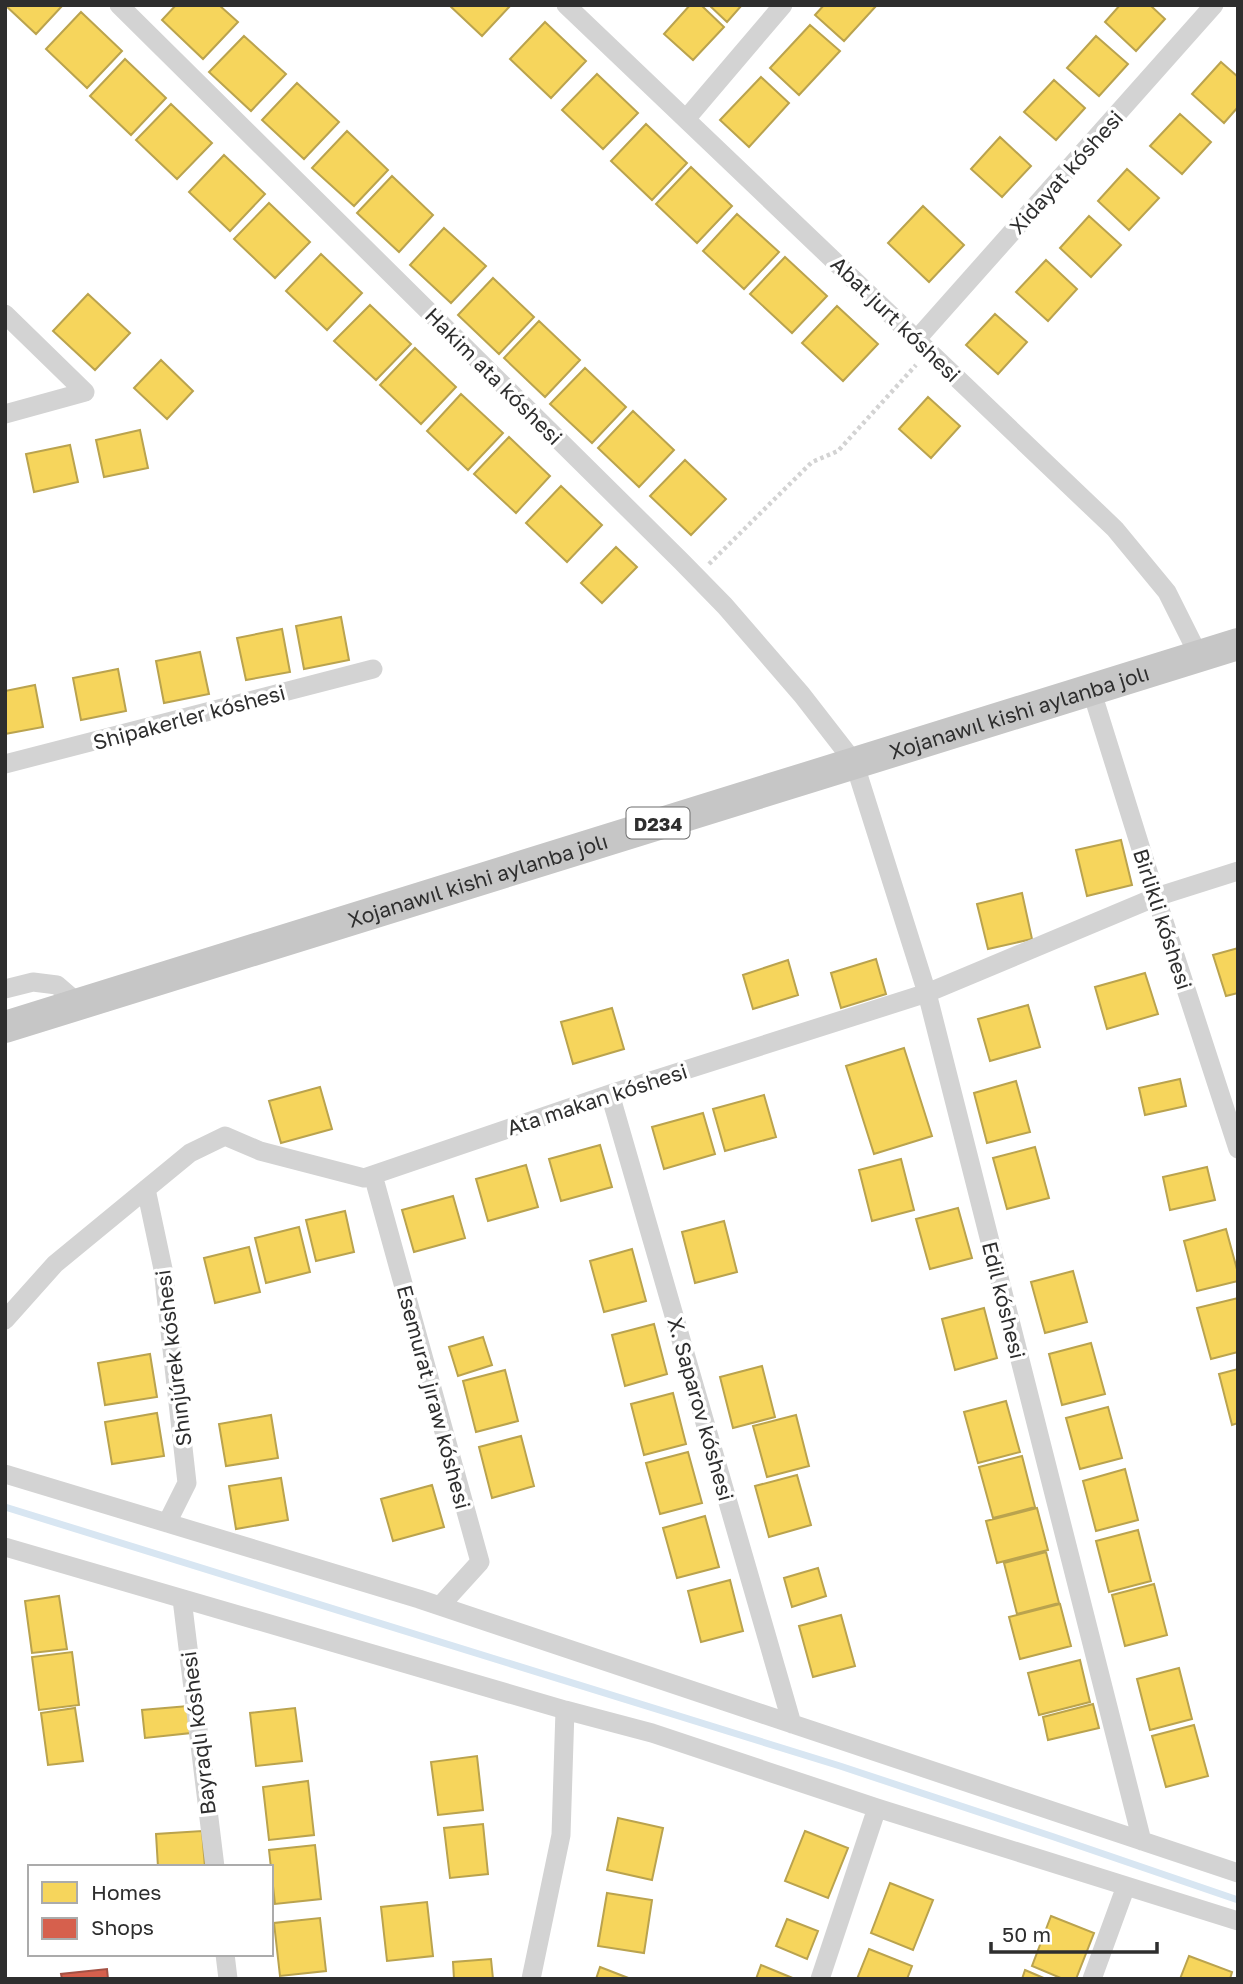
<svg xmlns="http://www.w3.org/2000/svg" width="1243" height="1984" viewBox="0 0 1243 1984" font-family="'Golos Text',sans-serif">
	<rect width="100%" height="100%" fill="#fff"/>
	<!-- homes -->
	<path fill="#f6d55c" stroke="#baa34e" stroke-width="2" d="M5 5H63L36 34Z
		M176 5H219L238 22 203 59 162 20Z
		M449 5H511L482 36Z
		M690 5H701L724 27 693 60 664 34Z
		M709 5H742L727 22Z
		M824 5H877L844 41 815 15Z
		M1120 5H1150L1165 19 1136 51 1105 22Z
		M81 12 122 51 87 88 46 49Z
		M545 22 586 61 551 98 510 59Z
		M810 25 840 51 799 95 770 68Z
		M244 36 286 74 251 111 209 72Z
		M1096 36 1128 64 1099 96 1067 68Z
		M125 59 166 98 131 135 90 96Z
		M1221 62 1238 77V107L1224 123 1192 94Z
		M597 74 638 113 603 149 562 110Z
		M761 77 789 103 749 147 720 120Z
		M1054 80 1085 108 1056 140 1024 112Z
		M297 83 339 122 304 159 262 120Z
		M171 104 212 143 177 179 136 140Z
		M1180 114 1211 142 1182 174 1150 146Z
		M646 124 687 163 652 200 611 161Z
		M347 131 388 170 354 206 312 168Z
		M1000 137 1031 166 1002 197 971 169Z
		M224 155 265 194 230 231 189 192Z
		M691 167 732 206 697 243 656 204Z
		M1127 169 1159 198 1129 230 1098 201Z
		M392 176 433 215 399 252 357 213Z
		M269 203 310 242 275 278 234 239Z
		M923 206 964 245 929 282 888 243Z
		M737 214 779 252 744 289 703 251Z
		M1089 216 1121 245 1091 277 1060 248Z
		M444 228 486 266 451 303 410 265Z
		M321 254 362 293 327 330 286 291Z
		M785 257 827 296 792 333 750 294Z
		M1046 260 1077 289 1048 321 1016 292Z
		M493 278 534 317 499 354 458 315Z
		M88 294 130 333 95 370 53 331Z
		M370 305 411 344 376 380 334 341Z
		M837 306 878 344 843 381 802 343Z
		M995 314 1027 342 998 374 966 345Z
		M539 321 580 360 545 397 504 358Z
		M415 348 456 387 421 424 380 385Z
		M161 360 193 391 167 419 134 388Z
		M585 368 626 407 592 443 550 404Z
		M461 394 503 433 468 470 427 431Z
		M928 397 960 426 931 458 899 429Z
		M633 411 674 450 639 487 598 448Z
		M140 430 148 468 104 477 96 440Z
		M509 437 550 476 516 513 474 474Z
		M70 445 78 482 34 492 26 454Z
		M685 460 726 499 691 535 650 496Z
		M561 486 602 525 567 562 526 523Z
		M616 547 637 567 602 603 581 583Z
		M341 617 349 660 304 669 296 626Z
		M282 629 290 672 246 680 237 638Z
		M200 652 209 694 164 703 156 661Z
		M118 669 126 711 81 720 73 678Z
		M35 685 43 727 5 734V691Z
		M1121 840 1132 885 1087 896 1076 850Z
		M1022 893 1032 939 988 949 977 904Z
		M1238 948V993L1226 996 1213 955Z
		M876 959 886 994 841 1008 831 973Z
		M788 960 798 995 753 1009 743 975Z
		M1145 973 1158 1014 1107 1029 1095 987Z
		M1028 1005 1040 1047 990 1061 978 1019Z
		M612 1008 624 1049 573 1064 561 1022Z
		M904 1048 932 1136 874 1154 846 1066Z
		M1180 1079 1186 1106 1145 1115 1139 1088Z
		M1016 1081 1030 1132 987 1143 974 1093Z
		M320 1087 332 1129 281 1143 269 1101Z
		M764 1095 776 1137 725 1151 713 1109Z
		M703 1113 715 1154 664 1169 652 1127Z
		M600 1145 612 1187 561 1201 549 1159Z
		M1035 1147 1049 1198 1007 1209 993 1158Z
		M901 1159 914 1210 872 1221 859 1170Z
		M526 1165 538 1207 488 1221 476 1179Z
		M1207 1167 1215 1200 1170 1210 1163 1177Z
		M453 1196 465 1238 414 1252 402 1210Z
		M958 1208 972 1258 930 1269 916 1219Z
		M345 1211 354 1252 316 1261 306 1220Z
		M724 1221 737 1272 695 1283 682 1232Z
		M299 1227 310 1272 266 1283 255 1238Z
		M1226 1229 1238 1273V1281L1197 1291 1184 1241Z
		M249 1247 260 1292 215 1303 204 1258Z
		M632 1249 646 1301 604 1312 590 1261Z
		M1073 1271 1087 1322 1045 1333 1031 1282Z
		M1238 1298V1352L1211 1359 1197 1308Z
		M984 1308 997 1358 955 1370 942 1319Z
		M654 1324 667 1374 625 1386 612 1335Z
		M483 1337 492 1365 458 1376 449 1347Z
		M1091 1343 1105 1394 1062 1405 1049 1354Z
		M150 1354 157 1397 105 1405 98 1363Z
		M762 1366 775 1417 733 1428 720 1377Z
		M1238 1369V1423L1232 1425 1219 1374Z
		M505 1370 518 1421 476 1432 463 1381Z
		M673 1393 686 1444 644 1455 631 1404Z
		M1006 1401 1020 1452 978 1463 964 1412Z
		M1108 1407 1122 1458 1080 1469 1066 1418Z
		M157 1413 164 1456 112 1464 105 1422Z
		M271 1415 278 1458 226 1466 219 1424Z
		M796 1415 809 1466 767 1477 753 1426Z
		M521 1436 534 1486 492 1498 479 1447Z
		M688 1452 702 1503 660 1514 646 1463Z
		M1022 1456 1035 1507 993 1518 979 1467Z
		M1125 1469 1138 1520 1096 1531 1083 1481Z
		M797 1475 811 1525 769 1537 755 1486Z
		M281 1478 288 1520 236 1529 229 1486Z
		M432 1485 444 1527 393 1541 381 1499Z
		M1037 1508 1048 1550 997 1563 986 1521Z
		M705 1516 719 1567 677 1578 663 1528Z
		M1138 1530 1151 1581 1109 1592 1096 1541Z
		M1046 1552 1059 1603 1017 1614 1004 1563Z
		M818 1568 826 1596 792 1607 784 1578Z
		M730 1580 743 1631 701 1642 688 1591Z
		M1154 1584 1167 1635 1125 1646 1112 1595Z
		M59 1596 67 1649 32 1653 25 1601Z
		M1060 1604 1071 1646 1020 1659 1009 1617Z
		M841 1615 855 1666 813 1677 799 1626Z
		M72 1652 79 1705 39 1710 32 1657Z
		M1080 1660 1090 1702 1039 1715 1028 1673Z
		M1179 1668 1192 1719 1150 1730 1137 1679Z
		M1093 1704 1099 1728 1048 1740 1043 1717Z
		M188 1706 191 1733 145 1738 142 1710Z
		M75 1708 83 1761 48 1765 41 1713Z
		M295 1708 302 1761 256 1766 250 1713Z
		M1194 1725 1208 1776 1166 1787 1152 1736Z
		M477 1756 483 1810 438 1815 431 1762Z
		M308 1781 314 1835 269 1840 263 1787Z
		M618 1818 663 1828 652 1880 607 1870Z
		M483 1824 488 1874 450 1878 444 1828Z
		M202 1831 205 1867H158L156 1834Z
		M805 1831 848 1848 828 1898 785 1881Z
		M315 1845 321 1899 275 1904 269 1850Z
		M890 1883 933 1900 913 1950 871 1933Z
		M607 1893 652 1900 644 1953 598 1946Z
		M427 1902 433 1956 387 1961 381 1907Z
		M1051 1916 1094 1933 1076 1979H1063L1032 1966Z
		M320 1918 326 1971 280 1976 274 1923Z
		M787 1919 818 1931 807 1959 776 1946Z
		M869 1949 912 1966 907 1979H857Z
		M1189 1956 1232 1972 1230 1979H1180Z
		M491 1959 493 1979H454L453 1962Z
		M761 1965 795 1979H756Z
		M600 1967 631 1979H596Z
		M1025 1970 1046 1979H1022Z"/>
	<!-- shops -->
	<path fill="#d6604d" stroke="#a45144" stroke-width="2" d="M107 1969 108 1979H62L61 1974Z"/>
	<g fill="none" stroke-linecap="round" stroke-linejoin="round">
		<!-- stream -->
		<path stroke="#d8e6f2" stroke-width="7" d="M5 1507 840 1766 1051 1836 1238 1900"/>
		<!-- path -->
		<path stroke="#d3d3d3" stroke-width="4.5" stroke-dasharray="3.5 3.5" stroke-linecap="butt" d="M709 564 812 462 838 451 916 365"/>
		<!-- minor -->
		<path stroke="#d3d3d3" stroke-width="19" d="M119 5 681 561 725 606 802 695 854 762 927 993 1142 1841
			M566 5 1115 529 1167 592 1199 656
			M686 119 783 5
			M5 314 85 392
			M917 339 1214 5
			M5 414 85 392
			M1091 689 1156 897 1238 1149
			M5 764 373 669
			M5 989 33 982 57 985 79 1004
			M610 1094 792 1724
			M373 1175 480 1562 440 1606
			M146 1189 163 1269 187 1483 167 1523
			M5 1320 55 1264 190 1153 225 1136 260 1151 364 1178 610 1094 927 993 1156 897 1238 871
			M5 1474 419 1599 1238 1873
			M5 1547 565 1710 652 1733 877 1808 1238 1921
			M182 1599 215 1867
			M225 1954 228 1979
			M531 1979 561 1835 565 1710
			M820 1979 877 1808
			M1092 1979 1126 1886"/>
		<!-- primary -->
		<path stroke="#c6c6c6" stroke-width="32" id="s1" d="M5 1027 1238 644"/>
	</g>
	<g text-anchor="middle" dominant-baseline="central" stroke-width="7" stroke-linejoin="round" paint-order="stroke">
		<!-- shield labels -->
		<rect fill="#fff" stroke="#6d6d6d" stroke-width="2" x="626.5" y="807.5" width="63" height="31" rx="5"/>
		<g font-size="19" font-weight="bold" fill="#2e2e2e">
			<text x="658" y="823">D234</text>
		</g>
		<!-- street labels -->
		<g font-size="21" fill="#2e2e2e" stroke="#fff">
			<text transform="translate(1066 172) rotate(-48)">Xidayat kóshesi</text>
			<text transform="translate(896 319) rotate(44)">Abat jurt kóshesi</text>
			<text transform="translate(494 376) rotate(45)">Hakim ata kóshesi</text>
			<text stroke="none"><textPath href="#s1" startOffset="1062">Xojanawıl kishi aylanba jolı</textPath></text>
			<text transform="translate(189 717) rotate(-15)">Shipakerler kóshesi</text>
			<text stroke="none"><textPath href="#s1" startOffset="495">Xojanawıl kishi aylanba jolı</textPath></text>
			<text transform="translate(1163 919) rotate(72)">Birlikli kóshesi</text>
			<text transform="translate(597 1099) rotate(-18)">Ata makan kóshesi</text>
			<text transform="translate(1004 1300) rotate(76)">Edil kóshesi</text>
			<text transform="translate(173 1358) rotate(-97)">Shınjúrek kóshesi</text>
			<text transform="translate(434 1397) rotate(75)">Esemurat jıraw kóshesi</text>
			<text transform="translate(701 1409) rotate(74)">X. Saparov kóshesi</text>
			<text transform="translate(198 1733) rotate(-97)">Bayraqlı kóshesi</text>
		</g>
	</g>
	<!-- border -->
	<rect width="1243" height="1984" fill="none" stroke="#2e2e2e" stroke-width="14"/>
	<!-- legend -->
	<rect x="28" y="1865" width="245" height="91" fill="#ffffff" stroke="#ababab" stroke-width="2"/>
	<rect x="42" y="1882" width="35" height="21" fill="#f6d55c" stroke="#ababab" stroke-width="2"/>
	<text x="91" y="1900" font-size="21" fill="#2e2e2e">Homes</text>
	<rect x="42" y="1918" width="35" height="21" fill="#d6604d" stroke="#ababab" stroke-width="2"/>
	<text x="91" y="1935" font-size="21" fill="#2e2e2e">Shops</text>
	<!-- scale -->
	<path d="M991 1942v10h166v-10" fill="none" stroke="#2e2e2e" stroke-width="3.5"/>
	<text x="1002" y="1942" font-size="21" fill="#2e2e2e" stroke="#ffffff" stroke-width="5" paint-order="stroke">50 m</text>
</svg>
